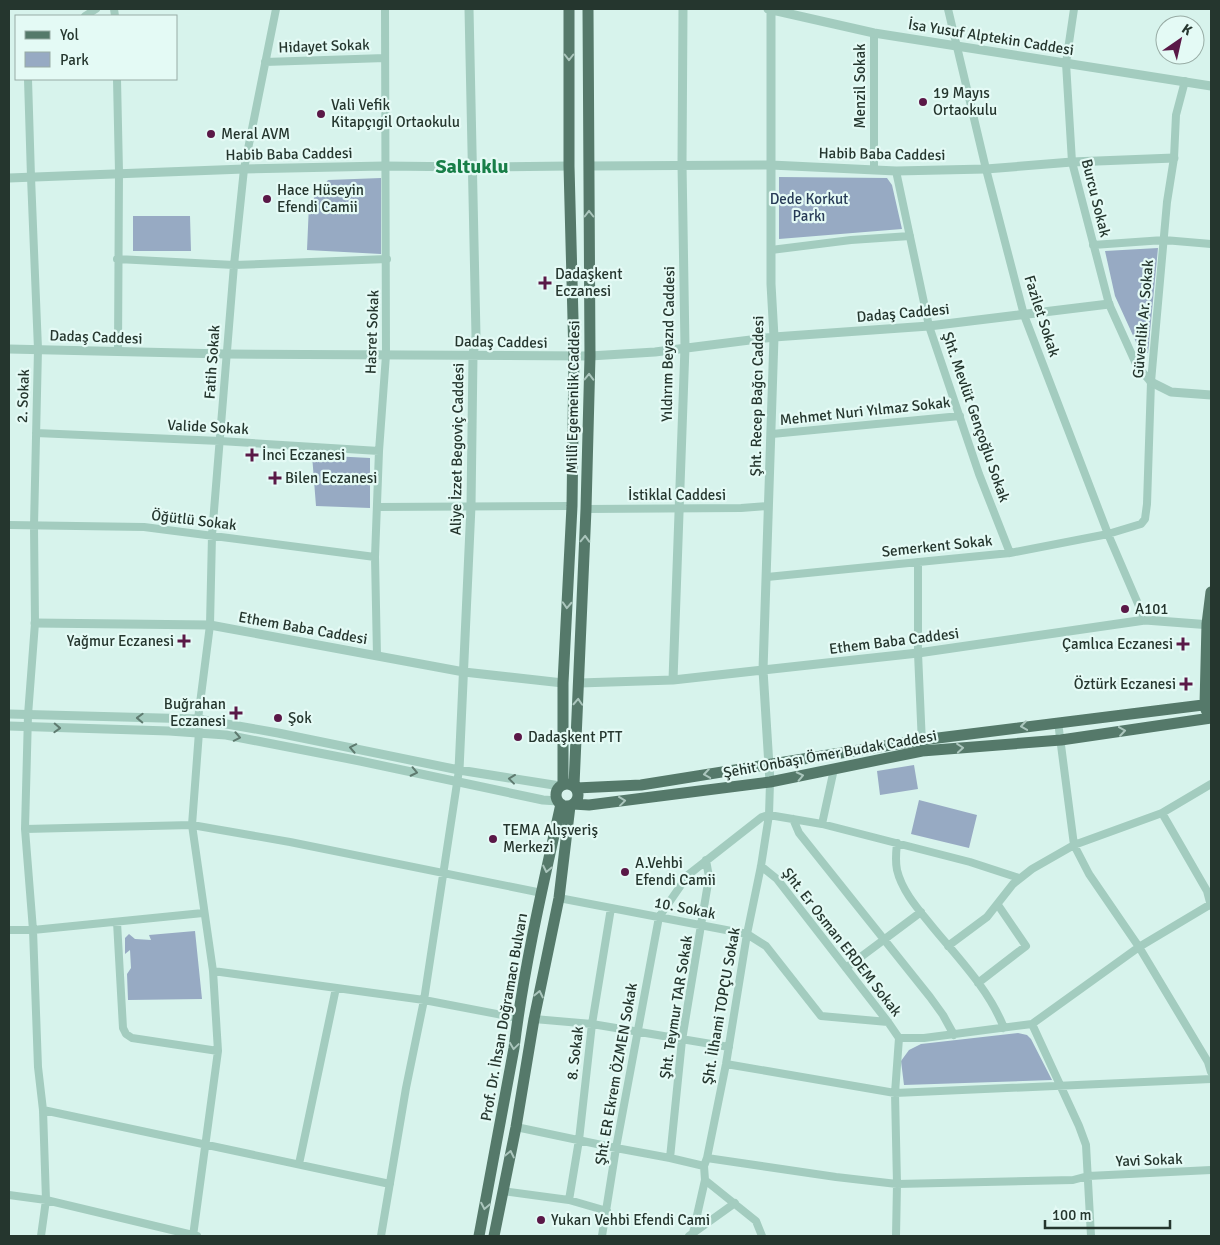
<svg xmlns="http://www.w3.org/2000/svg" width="1220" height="1245" viewBox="0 0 1220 1245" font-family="Signika,sans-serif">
	<rect width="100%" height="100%" fill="#d7f3ec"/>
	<!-- green -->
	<path fill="#97aac3" d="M779 177 887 178 892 185 902 229 779 239Z
		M381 178V254L307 250 309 204 328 180Z
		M133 216H190L191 251H133Z
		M1158 248 1148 353H1141L1115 296 1105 251Z
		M312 455 370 458V508L316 506Z
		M914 765 918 789 880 795 877 771Z
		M919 800 977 815 969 848 911 834Z
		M195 931 202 999 128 1000 127 974 131 968 130 950 125 954V938L129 934 135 939 151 940 149 935Z
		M1018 1033 1027 1035 1031 1039 1052 1080 904 1085 901 1061 909 1050 921 1044Z"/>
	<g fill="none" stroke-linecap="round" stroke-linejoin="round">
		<!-- minor -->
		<path stroke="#a3ccbf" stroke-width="8" d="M114 9 115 16
			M948 9 986 169 1024 315 1108 534 1145 620
			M1074 9 1066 63 1072 162 1109 304 1137 366 1151 382
			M85 16 96 9
			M265 62 385 58
			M28 79 31 177 38 349 34 526 35 623 28 715 25 829 33 930 38 1067 43 1110 46 1200 41 1236
			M117 79 119 172 118 351
			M874 169V33
			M896 171 929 326 979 474 1010 553
			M1093 245 1164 240 1211 244
			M771 250 851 240 910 236
			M117 259 234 265 387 259
			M36 433 220 441 379 451
			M772 434 960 416
			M378 507 572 506
			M586 509 741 508 768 506
			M9 525 144 527 375 557
			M918 562V653L922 744
			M767 577 1010 553 1108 534 1141 524 1145 519 1147 504 1151 382 1167 202 1174 158 1176 115 1185 81
			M377 656 375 557 379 451 386 355 385 9
			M1058 722 1074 845 1089 874 1139 947 1208 1062 1211 1072
			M1162 813 1207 891 1211 906
			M793 819 799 833 930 997 943 1015 954 1035
			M822 824 834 769
			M25 829 192 825 290 842 542 893
			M897 843C896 853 895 861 897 870 902 891 918 909 931 925 957 957 989 989 1004 1028
			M761 866 777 879 888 1022 899 1038
			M559 898 747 934 766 946 821 1016 888 1022
			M117 922 123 1028 126 1034 132 1038 218 1051
			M9 930H33L203 913
			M948 946 987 917 1013 884 1032 869 1074 845 1162 813 1211 784
			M846 968 921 912
			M213 971 424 1000 518 1018
			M978 983 1026 946 998 905
			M534 1019 592 1024 729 1047
			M1032 1024 1079 1126 1086 1145 1091 1236
			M899 1038H924L1032 1024 1139 947 1211 904
			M726 1064 895 1093 1211 1079
			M43 1110 390 1184
			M516 1127 616 1148 670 1158 704 1166
			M670 1158 682 1040 709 877 706 860
			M707 1158 836 1177 897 1184 1073 1180 1088 1176 1211 1170
			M299 1164 336 988
			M705 1180 756 1221 762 1236
			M502 1191 569 1200 607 1211
			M9 1195 46 1200 197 1236
			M569 1200 579 1140 592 1024 611 908
			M693 1233 705 1180 704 1166 707 1158 726 1064 747 934 761 866 769 815 770 782
			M193 1236 218 1051 213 971 192 825 199 732 198 719 210 625 212 535 234 265 244 169 276 9
			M381 1236 406 1088 424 1000 459 770
			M602 1236 616 1148 659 917 688 875 762 817 769 815 822 824 970 862 1019 878
			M689 1236 735 1203
			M896 1236 897 1184 895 1093 899 1038"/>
		<!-- tertiary -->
		<path stroke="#a3ccbf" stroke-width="9" d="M768 9 874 33 1211 86
			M589 166 771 165 896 171 986 169 1072 162 1174 158
			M9 178 244 169 384 166 473 167 569 166
			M9 349 226 354 590 356 655 352 774 337 929 326 1109 304
			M1151 382 1171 392 1211 395
			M35 623 210 625 464 672 563 683
			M673 680 685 347 682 164 683 9
			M579 683 673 680 763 670 918 653 1145 620 1211 625
			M9 714 198 719 278 733 459 770 560 786
			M9 726 169 731 226 735 360 761 543 800 558 801
			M459 770 471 506 473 355 476 336 469 9
			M770 782 763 670 774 337 771 284V9"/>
		<!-- primary -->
		<path stroke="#55796a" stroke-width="11" d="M1206 710 1205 705 1207 624 1211 592
			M556 795a11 11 0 1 1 22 0a11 11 0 1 1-22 0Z
			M563 784V683L572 506 574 357 569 166V9
			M574 785 586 509 590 356 588 9
			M576 788 641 785 922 740 1211 704
			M573 804 589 805 770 782 922 751 1061 740 1211 718
			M479 1236 514 1048C524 966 543 885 561 804
			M494 1236 516 1127 534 1019 559 898 570 806"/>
	</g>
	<!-- one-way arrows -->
	<defs><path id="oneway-chevron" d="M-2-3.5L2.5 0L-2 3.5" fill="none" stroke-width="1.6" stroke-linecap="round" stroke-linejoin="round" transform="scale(1.25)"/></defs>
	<g stroke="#abc6bd">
		<use href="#oneway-chevron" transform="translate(569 57) rotate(90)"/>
		<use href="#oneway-chevron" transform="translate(589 214) rotate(-90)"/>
		<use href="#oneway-chevron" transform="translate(589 377) rotate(-89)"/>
		<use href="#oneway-chevron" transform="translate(585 539) rotate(-88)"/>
		<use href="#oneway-chevron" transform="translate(567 605) rotate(93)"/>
		<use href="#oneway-chevron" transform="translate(578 702) rotate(-87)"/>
		<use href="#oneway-chevron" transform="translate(1024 726) rotate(172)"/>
		<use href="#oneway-chevron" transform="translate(1122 731) rotate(-8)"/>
		<use href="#oneway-chevron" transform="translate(960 748) rotate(-5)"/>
		<use href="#oneway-chevron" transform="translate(707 774) rotate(171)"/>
		<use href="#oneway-chevron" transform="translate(800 776) rotate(-12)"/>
		<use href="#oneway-chevron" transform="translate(622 801) rotate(-7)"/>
		<use href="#oneway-chevron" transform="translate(547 869) rotate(102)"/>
		<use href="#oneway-chevron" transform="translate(539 994) rotate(-78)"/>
		<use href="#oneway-chevron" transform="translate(514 1046) rotate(98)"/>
		<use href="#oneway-chevron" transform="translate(510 1154) rotate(-78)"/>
		<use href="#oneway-chevron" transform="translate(485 1206) rotate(101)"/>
	</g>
	<g stroke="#5e7a6f">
		<use href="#oneway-chevron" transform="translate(140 718) rotate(-178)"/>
		<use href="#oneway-chevron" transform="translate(57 728) rotate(2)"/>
		<use href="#oneway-chevron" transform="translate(237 737) rotate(11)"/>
		<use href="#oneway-chevron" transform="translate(353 748) rotate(-169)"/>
		<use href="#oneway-chevron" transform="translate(414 772) rotate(12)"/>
		<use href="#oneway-chevron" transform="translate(512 779) rotate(-173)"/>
	</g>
	<!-- markers -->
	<g fill="#5a1847" stroke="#e4faf5" stroke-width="2">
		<circle cx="923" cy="102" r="5"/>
		<circle cx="321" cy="114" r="5"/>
		<circle cx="211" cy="134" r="5"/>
		<circle cx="267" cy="199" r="5"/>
		<path d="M542.5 275.5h5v5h5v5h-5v5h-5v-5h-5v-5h5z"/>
		<path d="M249.5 447.5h5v5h5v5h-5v5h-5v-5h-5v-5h5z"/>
		<path d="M272.5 470.5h5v5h5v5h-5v5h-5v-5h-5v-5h5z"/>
		<circle cx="1125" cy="609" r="5"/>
		<path d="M181.5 633.5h5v5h5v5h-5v5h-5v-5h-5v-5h5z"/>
		<path d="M1180.5 636.5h5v5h5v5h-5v5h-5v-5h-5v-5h5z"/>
		<path d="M1183.5 676.5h5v5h5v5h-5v5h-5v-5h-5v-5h5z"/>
		<path d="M233.5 705.5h5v5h5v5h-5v5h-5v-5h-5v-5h5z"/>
		<circle cx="278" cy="718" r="5"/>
		<circle cx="518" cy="737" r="5"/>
		<circle cx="493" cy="839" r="5"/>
		<circle cx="625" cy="872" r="5"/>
		<circle cx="541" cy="1220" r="5"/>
	</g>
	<g text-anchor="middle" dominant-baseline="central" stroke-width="4.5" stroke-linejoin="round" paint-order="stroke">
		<!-- street labels -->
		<g font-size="15" fill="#25362e" stroke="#e4faf5">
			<text transform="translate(991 37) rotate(9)">İsa Yusuf Alptekin Caddesi</text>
			<text transform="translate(324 46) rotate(-2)">Hidayet Sokak</text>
			<text transform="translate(860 86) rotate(-90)">Menzil Sokak</text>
			<text transform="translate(289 154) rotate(-1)">Habib Baba Caddesi</text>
			<text transform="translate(882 154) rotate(1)">Habib Baba Caddesi</text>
			<text transform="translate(1096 198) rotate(76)">Burcu Sokak</text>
			<text transform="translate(903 313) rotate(-5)">Dadaş Caddesi</text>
			<text transform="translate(1042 316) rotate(72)">Fazilet Sokak</text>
			<text transform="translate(1143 319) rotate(-85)">Güvenlik Ar. Sokak</text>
			<text transform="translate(372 332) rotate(-88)">Hasret Sokak</text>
			<text transform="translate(96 337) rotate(2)">Dadaş Caddesi</text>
			<text transform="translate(501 342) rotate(1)">Dadaş Caddesi</text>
			<text transform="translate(668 344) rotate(-89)">Yıldırım Beyazıd Caddesi</text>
			<text transform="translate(212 362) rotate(-86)">Fatih Sokak</text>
			<text transform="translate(23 396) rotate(-88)">2. Sokak</text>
			<text transform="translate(757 396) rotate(-89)">Şht. Recep Bağcı Caddesi</text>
			<text transform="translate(573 397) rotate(-89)">Millî Egemenlik Caddesi</text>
			<text transform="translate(865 411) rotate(-6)">Mehmet Nuri Yılmaz Sokak</text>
			<text transform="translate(976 417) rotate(71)">Şht. Mevlüt Gençoğlu Sokak</text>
			<text transform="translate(208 427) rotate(3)">Valide Sokak</text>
			<text transform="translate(457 449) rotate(-89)">Aliye İzzet Begoviç Caddesi</text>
			<text x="677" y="495">İstiklal Caddesi</text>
			<text transform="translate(194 520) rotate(7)">Öğütlü Sokak</text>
			<text transform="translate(937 546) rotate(-6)">Semerkent Sokak</text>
			<text transform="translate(303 628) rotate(10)">Ethem Baba Caddesi</text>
			<text transform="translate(894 641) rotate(-7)">Ethem Baba Caddesi</text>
			<text transform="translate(830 754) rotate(-10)">Şehit Onbaşı Ömer Budak Caddesi</text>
			<text transform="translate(685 908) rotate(11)">10. Sokak</text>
			<text transform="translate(842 942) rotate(52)">Şht. Er Osman ERDEM Sokak</text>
			<text transform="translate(721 1006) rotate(-80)">Şht. İlhami TOPÇU Sokak</text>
			<text transform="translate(676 1007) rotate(-81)">Şht. Teymur TAR Sokak</text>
			<text transform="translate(504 1017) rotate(-80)">Prof. Dr. İhsan Doğramacı Bulvarı</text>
			<text transform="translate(575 1053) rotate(-83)">8. Sokak</text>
			<text transform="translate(616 1074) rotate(-80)">Şht. ER Ekrem ÖZMEN Sokak</text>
			<text transform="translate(1149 1160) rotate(-2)">Yavi Sokak</text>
		</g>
		<!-- poi labels -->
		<g font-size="15" fill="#25362e" stroke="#e4faf5" text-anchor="start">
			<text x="933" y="93">19 Mayıs<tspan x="933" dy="17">Ortaokulu</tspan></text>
			<text x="331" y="105">Vali Vefik<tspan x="331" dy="17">Kitapçıgil Ortaokulu</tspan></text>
			<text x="221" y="134">Meral AVM</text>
			<text x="277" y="190">Hace Hüseyin<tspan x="277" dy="17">Efendi Camii</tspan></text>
			<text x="555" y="274">Dadaşkent<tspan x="555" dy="17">Eczanesi</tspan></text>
			<text x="262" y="455">İnci Eczanesi</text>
			<text x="285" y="478">Bilen Eczanesi</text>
			<text x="1135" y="609">A101</text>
			<text x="174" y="641" text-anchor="end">Yağmur Eczanesi</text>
			<text x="1173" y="644" text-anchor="end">Çamlıca Eczanesi</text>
			<text x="1176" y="684" text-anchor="end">Öztürk Eczanesi</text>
			<text x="226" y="704" text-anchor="end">Buğrahan<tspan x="226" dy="17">Eczanesi</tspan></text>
			<text x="288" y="718">Şok</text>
			<text x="528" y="737">Dadaşkent PTT</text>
			<text x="503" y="830">TEMA Alışveriş<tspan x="503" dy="17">Merkezi</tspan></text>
			<text x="635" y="863">A.Vehbi<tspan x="635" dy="17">Efendi Camii</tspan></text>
			<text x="551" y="1220">Yukarı Vehbi Efendi Cami</text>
		</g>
		<!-- park labels -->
		<g font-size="15" fill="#273a56" stroke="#e4faf5">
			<text x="809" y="199">Dede Korkut<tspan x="809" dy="17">Parkı</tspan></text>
		</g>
		<!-- district labels -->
		<g font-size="20" font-weight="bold" fill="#187f48" stroke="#e4faf5">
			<text x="472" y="166">Saltuklu</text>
		</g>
	</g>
	<!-- border -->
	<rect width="1220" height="1245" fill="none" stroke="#25362e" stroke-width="20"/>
	<!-- legend -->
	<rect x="15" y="15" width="162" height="65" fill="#e4faf5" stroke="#98aca5"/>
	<rect x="25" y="31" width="25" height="8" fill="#55796a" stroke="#98aca5"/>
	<text x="60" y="40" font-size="15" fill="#25362e">Yol</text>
	<rect x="25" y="52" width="25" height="15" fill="#97aac3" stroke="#98aca5"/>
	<text x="60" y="65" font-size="15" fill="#25362e">Park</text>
	<!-- north arrow -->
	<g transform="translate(1180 40) rotate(34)"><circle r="24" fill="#e4faf5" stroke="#98aca5"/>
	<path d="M0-4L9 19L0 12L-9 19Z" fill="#5a1847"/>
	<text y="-8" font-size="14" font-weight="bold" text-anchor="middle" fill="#25362e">K</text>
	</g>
	<!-- scale -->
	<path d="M1045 1220v8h125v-8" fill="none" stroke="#25362e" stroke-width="2.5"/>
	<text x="1052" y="1220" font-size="15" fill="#25362e" stroke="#e4faf5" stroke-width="4" paint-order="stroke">100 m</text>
</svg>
